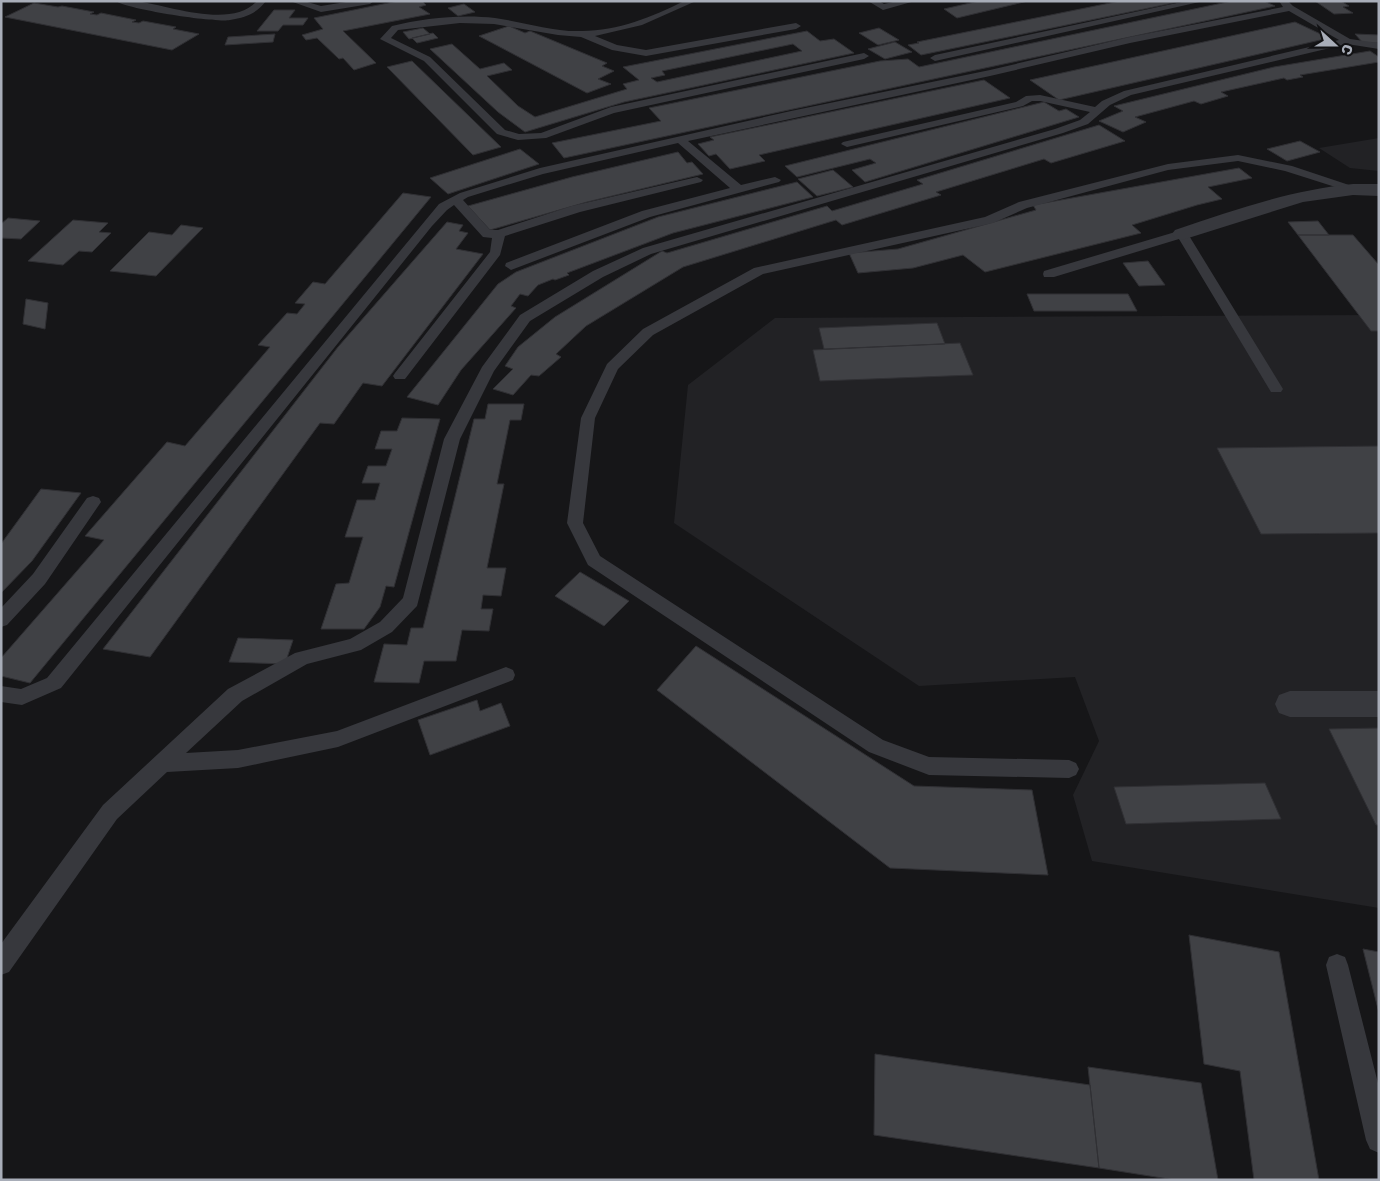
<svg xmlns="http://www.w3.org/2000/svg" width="1380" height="1181" viewBox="0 0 1380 1181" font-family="Rubik,sans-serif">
	<rect width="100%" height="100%" fill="#161618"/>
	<!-- built -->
	<path fill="#222225" d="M1379 138V171L1350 168 1319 148Z
		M1379 315V908L1092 861 1073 795 1099 741 1075 677 919 686 674 523 688 385 775 318Z"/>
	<!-- building -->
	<path fill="#404145" stroke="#303034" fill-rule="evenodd" d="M398 1H422L426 5 419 7 430 14 343 31 376 63 354 70 343 58 339 59 317 38 306 40 302 35 323 29 314 18Z
		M979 1H1028L957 18 944 9Z
		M1120 1H1183L921 55 908 45 919 43 917 42Z
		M1232 1H1264L1275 6 564 158 552 143 661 121 649 108 880 61 908 59 919 67Z
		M1315 1H1341L1349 6 1343 7 1353 13 1334 14Z
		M34 3 58 7 62 6 94 12 90 14 97 15 101 13 136 20 132 22 139 23 143 21 176 27 173 29 199 34 172 50 5 17Z
		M464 4 475 12 458 16 448 8Z
		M274 10H295L289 18H308L303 25H283L278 31H257Z
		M1295 22 1329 38 1059 100 1030 80Z
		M509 26 525 33 530 31 607 63 602 66 614 71 598 79 611 84 587 93 479 36Z
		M423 28 430 34 409 39 403 32Z
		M879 28 899 40 878 45 859 33Z
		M807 31 820 41 834 39 854 53 624 102 525 132 498 112 430 49 452 44 480 69 504 63 512 70 487 76 518 106 535 117 627 89 623 84 639 80 623 67ZM793 44 802 51 657 82 651 78 665 75 662 71Z
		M433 33 438 38 417 43 412 38Z
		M275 34 273 42 225 45 228 37Z
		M1355 34 1379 35V43H1363Z
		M895 42 912 52 885 59 868 49Z
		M1370 51 1379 57V62L1300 75 1303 77 1287 80 1284 78 1221 92 1228 96 1201 104 1194 101 1135 117 1146 122 1123 132 1099 121 1123 111 1114 106 1274 67Z
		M412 61 501 147 473 155 387 67Z
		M984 80 1010 98 759 155 765 161 730 169 716 154 709 156 698 144 714 140 710 137Z
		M1044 102 1059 111 1066 109 1079 117 865 182 852 170 876 163 870 159 797 177 785 166Z
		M1099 125 1125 141 1051 163 1044 159 936 192 941 195 842 225 836 220 683 267 586 326 556 354 561 357 539 376 531 375 513 395 493 389 513 369 505 366 518 347 555 317 662 251 667 253 827 206 832 211 923 184 917 180Z
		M1300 141 1320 152 1287 161 1267 149Z
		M520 149 539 164 448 194 430 178Z
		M678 152 687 163 692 162 703 174 587 202 490 230 468 206 572 177Z
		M1239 168 1252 178 1208 187 1222 199 1197 205 1132 225 1141 233 985 272 963 255 913 268 858 273 849 253 898 249 1036 210 1033 205Z
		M833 170 853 187 817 196 798 179Z
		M797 182 813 197 673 233 567 273 569 275 555 280 553 279 538 285 528 296 520 294 511 306 516 308 461 370 438 405 407 397 498 284 516 272 658 217Z
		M403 193 431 197 30 683 1 676V658L104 540 85 536 167 442 185 446 270 347 258 345 287 313 297 314 305 304 295 303 313 282 325 284Z
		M8 218 40 221 21 239 1 238V224Z
		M73 220 108 223 99 232 111 233 92 252 79 251 63 265 28 261Z
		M1318 221 1329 235H1298L1288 222Z
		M447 222 463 225 459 231 468 233 456 249 483 254 382 386 363 383 334 424 320 423 150 657 103 649 338 347Z
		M181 225 203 228 156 276 110 271 149 232 172 235Z
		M1298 235H1353L1379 265V331H1371Z
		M1148 261 1165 285 1139 286 1123 263Z
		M1027 294H1128L1137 311H1034Z
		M26 299 48 303 45 329 23 324Z
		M937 323 945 344 824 349 819 328Z
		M960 343 973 375 820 381 813 350Z
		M488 404H524L521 420H510L497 484H504L487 568H506L501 596 483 595 481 609H493L489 631 462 630 456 661H424L419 683 374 682 384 644 407 645 411 628H423L474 419H485Z
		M402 418 440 419 394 587 386 586 380 607 364 629H321L336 584 349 583 363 537H345L357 500H375L380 483H362L368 466H386L392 449H375L381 431H397Z
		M1379 446V533L1261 534 1217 448Z
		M41 489 81 493 32 561 1 593V544Z
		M580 572 629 601 604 626 555 596Z
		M238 638 293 640 285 664 229 662Z
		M696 646 914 786 1032 790 1048 875 890 868 657 690Z
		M477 700 480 711 501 703 510 726 430 755 418 720Z
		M1379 728V825H1376L1329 729Z
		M1265 783 1281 819 1126 824 1114 787Z
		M1189 935 1279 952 1319 1180H1254L1240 1071 1204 1064Z
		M1363 949 1379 952V1013Z
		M875 1054 1090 1085 1099 1168 874 1135Z
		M1088 1067 1201 1083 1218 1180H1175L1099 1168Z"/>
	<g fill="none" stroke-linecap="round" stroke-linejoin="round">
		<!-- service -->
		<path fill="#37383d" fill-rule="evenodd" d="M116 1C122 1 129 1 135 1 169 5 231 30 257 1H266C256 14 246 17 230 20 215 23 126 9 116 1Z
			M290 1H304L321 6 352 1H374L370 4 321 12Z
			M684 1H696L642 25 595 36 617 45 646 50 796 23 801 26 796 29 646 56 612 50 581 37 558 35 494 24 460 23 398 30 391 38 430 57 505 130 519 134 541 133 611 107 864 53 869 56 864 59 614 113 546 138 518 140 497 134 424 61 380 39 392 26C424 18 462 14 495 18 524 22 552 32 582 31 618 31 652 17 684 1Z
			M868 1H879L884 4 897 1H915L883 10Z
			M1186 1H1204L935 61 930 58 935 55Z
			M1279 1H1288L1293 6 1350 39 1379 43V49L1347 44 1131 95 1110 105 1088 124 1063 133 651 254 603 277 530 321 494 371 460 439 417 606 392 632 361 650 307 664 242 701 186 753 238 750 337 731 506 667 513 670 515 675 513 680 338 747 238 768 167 772 117 819 9 972 1 975V944L103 805 228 689 295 653 350 639 380 622 403 598 444 439 482 367 520 315 593 271 643 248 1055 129 1080 120 1090 112 1040 101H1032L1023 106 847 147 841 144 843 142 1016 102 1026 96 1040 95 1095 107 1102 101 1124 91 1339 40 1289 11 1130 43 990 76 688 141 741 185 775 177 781 180 779 182 650 217 511 270 505 266 506 263 642 211 730 188 678 143 543 174 468 197 463 200 490 230H498L572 206 697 177 703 180 701 182 580 212 505 236 500 255 405 379H395L393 376 395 373 490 252 492 238 483 237 454 205 447 210 432 226 61 688 22 705 1 702V686L21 689 47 678 439 204 460 193 540 168 791 111 990 70 1130 37 1283 7Z
			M1238 155 1292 166 1352 186 1354 188 1348 191 1285 171 1238 161 1168 170 1027 208 993 223 763 274 653 335 618 369 595 418 583 523 600 556 883 740 929 757 1069 760 1076 763 1079 769 1076 775 1069 778 929 775 869 752 588 565 567 523 581 418 607 364 643 329 754 268 985 217 1019 202 1168 164Z
			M1182 230 1188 234 1283 389 1281 392H1271L1179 239 1054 277H1044L1043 274 1044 271Z
			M93 496 99 498 101 502 45 584 7 625 1 627V608L33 574 87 498Z
			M1337 954 1345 957 1348 965 1379 1087V1153L1370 1149 1366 1140 1326 965 1329 957Z"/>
		<!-- minor -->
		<path fill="#37383d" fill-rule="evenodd" d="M1353 184H1379V196L1353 195 1303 202 1182 240 1175 238 1172 234 1175 230C1234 210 1291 190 1353 184Z
			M1290 691H1379V717H1290L1279 713 1275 704 1279 695Z"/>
	</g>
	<!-- border -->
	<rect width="1380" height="1181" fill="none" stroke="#a8adb8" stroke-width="5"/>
	<!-- north arrow -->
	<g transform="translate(1335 45) rotate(111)" stroke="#111113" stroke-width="4" paint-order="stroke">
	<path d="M0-4L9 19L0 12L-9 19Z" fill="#a8adb8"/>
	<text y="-8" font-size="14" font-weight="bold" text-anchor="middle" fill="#a8adb8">С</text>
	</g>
</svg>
